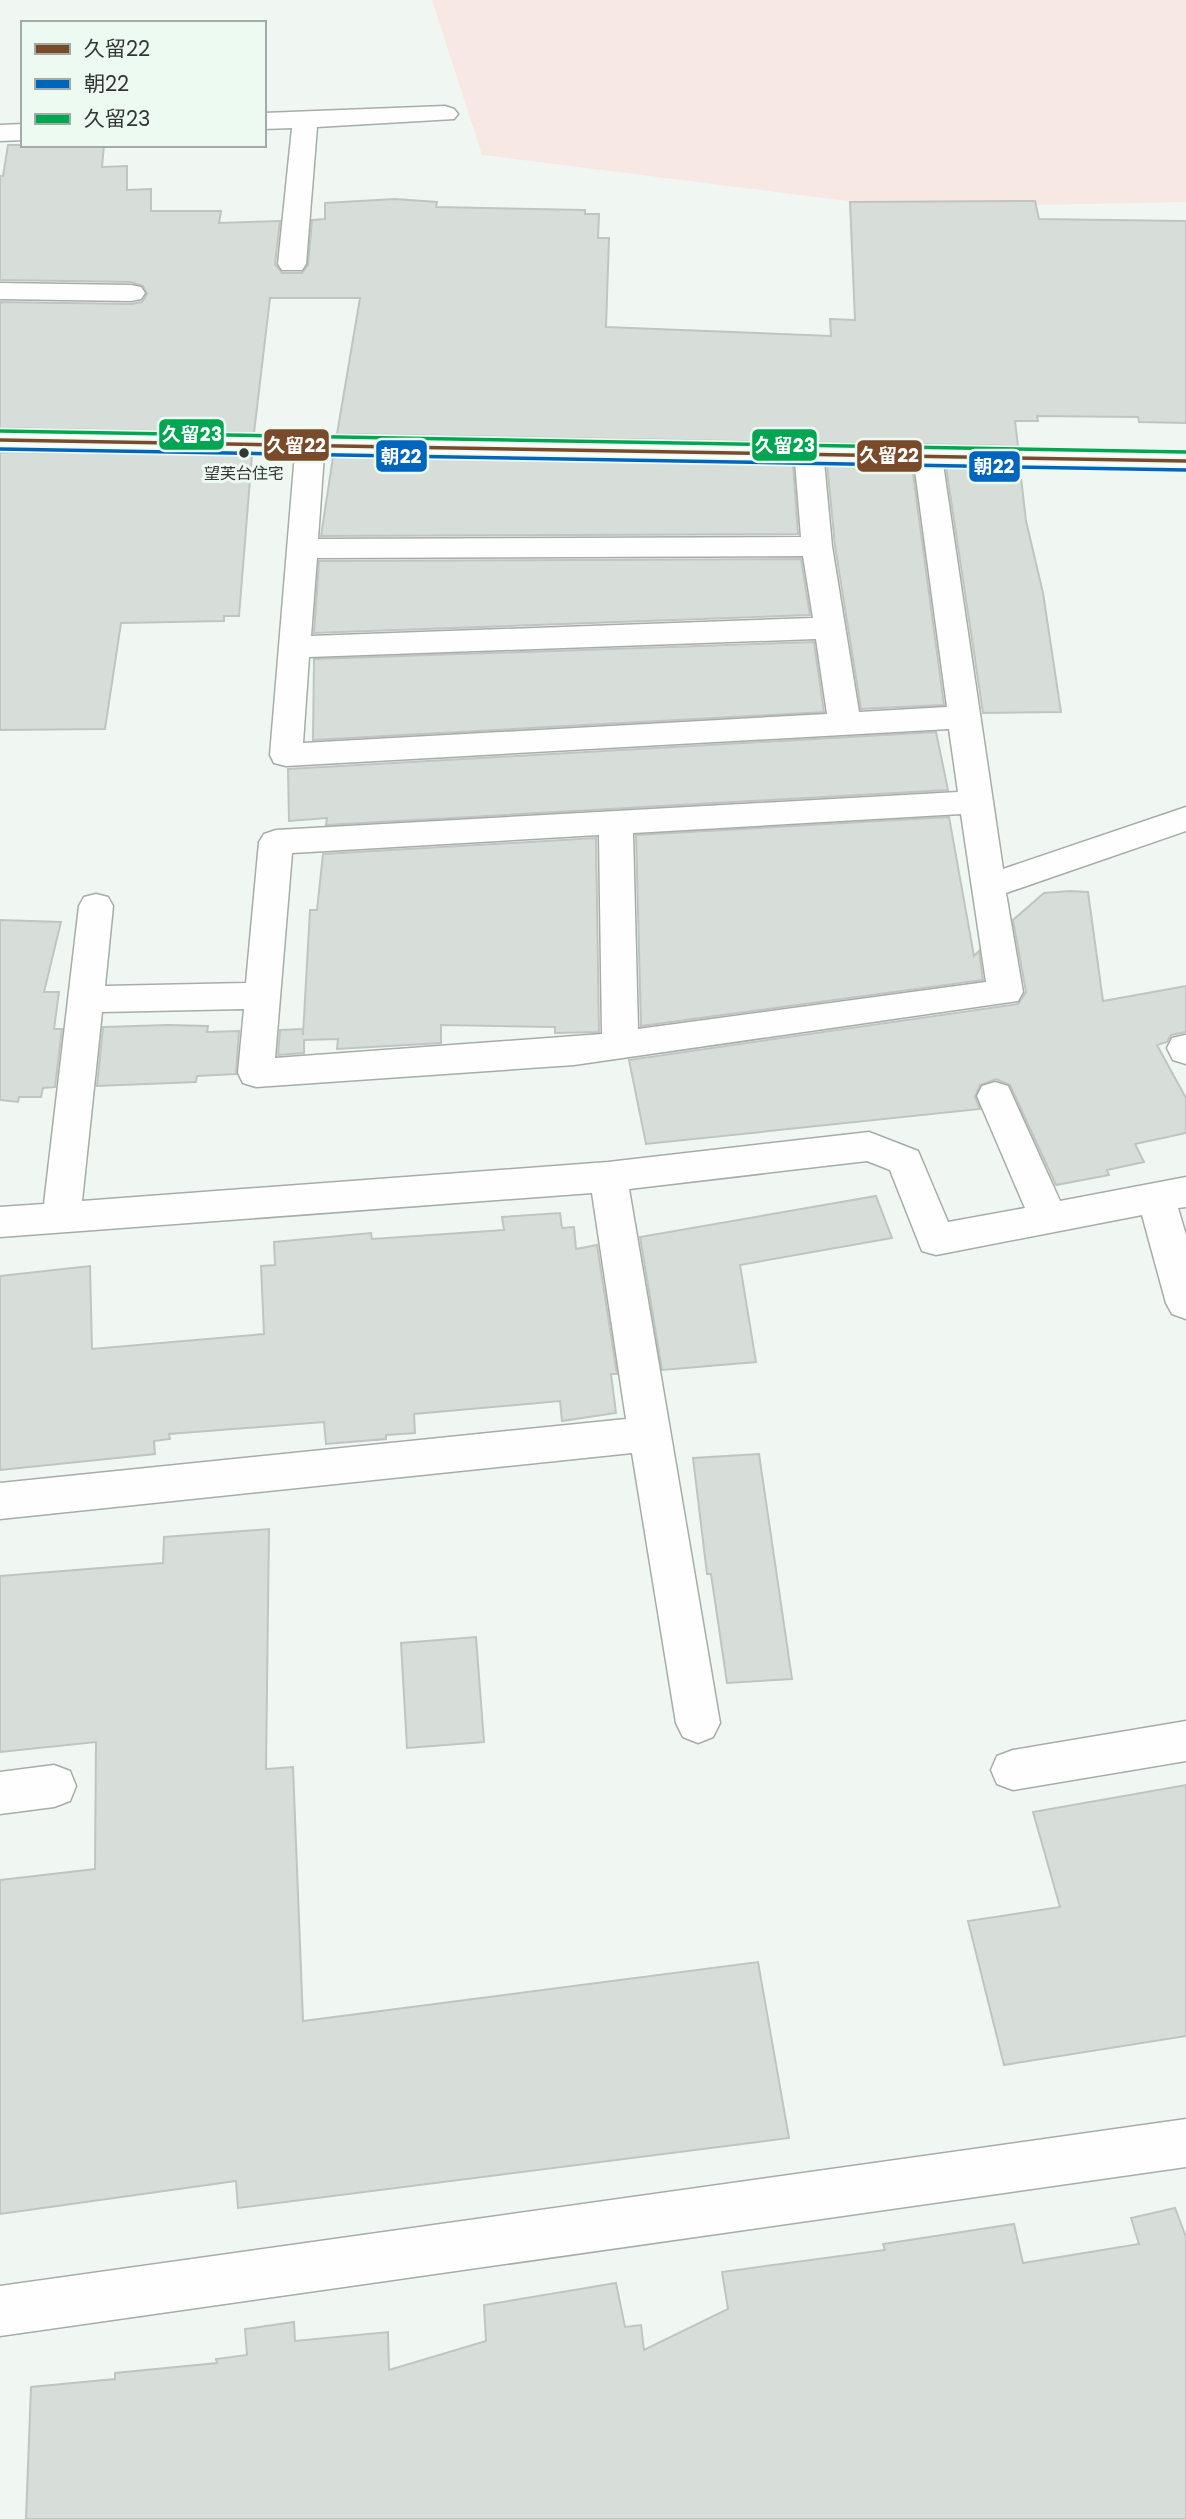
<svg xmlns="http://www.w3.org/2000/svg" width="1186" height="2519" viewBox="0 0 1186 2519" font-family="Poppins,'Noto Sans JP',sans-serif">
	<rect width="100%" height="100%" fill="#f0f7f2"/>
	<!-- green -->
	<path fill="#f8e8e4" d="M432 0H1186V202L902 208 482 155Z"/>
	<!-- building -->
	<path fill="#d7ddd9" stroke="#c0c5c1" stroke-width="2" d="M8 145H104L102 167 127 166V190L151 189V211H221L219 223 280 221 275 264 282 273H302L308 265 312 220 325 219V203L395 199 437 202 436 207 585 210V214H599L598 238H609L606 327 831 336 830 319 855 320 850 202 1035 201 1039 219 1186 221V423L1139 422 1138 417 1037 416 1038 421H1015L1018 446 337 434 360 298H270L254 433 0 428V302L131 304 142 302 147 294 143 286 131 282 0 280V176H3Z
		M0 452 252 455 239 616H224V621L121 623 105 729 0 730Z
		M333 457 793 464 798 534 321 536Z
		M827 464 912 466 944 705 861 709 835 546Z
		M946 467 1020 469 1026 521 1043 593 1061 712 983 713Z
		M801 559 810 615 314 633 319 561Z
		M814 642 824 712 313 740 314 659Z
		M936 732 948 790 326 825 327 818 289 821 288 769Z
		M949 817 974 956 979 951 983 980 641 1026 636 835Z
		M596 838 599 1032 555 1033V1027L441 1025V1043L337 1049 338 1039 304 1040V1053L278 1055 280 1030 303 1029V1035L310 910H317L323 854Z
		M1070 891 1088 892 1103 1001 1186 986V1032L1171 1035 1167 1042 1157 1045 1186 1098V1133L1135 1144 1144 1162 1107 1170 1109 1175 1056 1185 1010 1085 996 1079 980 1085 975 1097 980 1109 646 1144 629 1060 1018 1004 1026 992 1013 920 1044 893Z
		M0 920 61 922 44 992H59L54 1029H62L55 1087 43 1088 41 1097H19L18 1102 0 1100Z
		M168 1025 208 1026 207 1032 239 1031 236 1074 197 1076 196 1082 97 1086 103 1027Z
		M876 1196 892 1238 740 1265 756 1362 662 1370 640 1237Z
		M560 1213 562 1228 574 1227 576 1249 597 1245 617 1374H611L616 1413 562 1421 560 1401 414 1414 415 1433 386 1435V1439L326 1444 324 1422 169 1434 170 1439 154 1441 155 1454 0 1470V1276L90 1266 92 1349 264 1334 261 1266 275 1265 274 1242 371 1233 372 1239 504 1230 502 1217Z
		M759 1454 792 1679 727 1683 711 1574H707L693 1458Z
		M269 1529 266 1769 293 1767 303 2021 758 1962 789 2138 238 2208 236 2181 0 2214V1880L95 1869 96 1742 0 1752V1576L163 1563 164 1537Z
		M476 1637 484 1742 407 1748 401 1643Z
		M1186 1785V2036L1004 2065 968 1921 1060 1907 1033 1812Z
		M1175 2208 1186 2237V2519H26L31 2387 115 2379V2373L217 2363 216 2359 247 2355 245 2329 294 2322 295 2341 388 2332 389 2370 486 2341 484 2305 616 2283 625 2327 641 2325 644 2350 728 2309 722 2272 885 2250 883 2244 1014 2224 1023 2263 1139 2244 1131 2218Z"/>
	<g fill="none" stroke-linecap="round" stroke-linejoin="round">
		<!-- minor casing -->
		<g stroke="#a7aca8" stroke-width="3">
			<path id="minor" d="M445 106 454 109 458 114 454 119 317 127 306 264 302 270H282L278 264 292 128 264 129V113Z
				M23 124V140L0 141V125Z
				M0 283 131 285 141 287 145 293 141 299 131 301 0 299Z
				M0 431 1186 452V470L943 464 1003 869 1186 807V831L1006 893 1023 992 1018 1001 574 1065 256 1087 243 1083 238 1073 244 1009 102 1012 82 1201 608 1162 869 1132 918 1151 948 1222 1025 1208 977 1096 982 1086 995 1082 1008 1086 1060 1201 1186 1177V1207L1178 1208 1186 1235V1319L1172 1314 1166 1303 1142 1215 936 1255 922 1251 890 1170 867 1161 629 1189 720 1723 713 1737 698 1743 683 1737 676 1723 632 1453 0 1519V1483L626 1419 592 1193 0 1237V1207L44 1204 79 906 84 897 96 894 108 897 113 906 105 986 246 983 259 842 264 834 276 830 958 792 949 729 286 766 274 763 270 755 295 453 0 449ZM324 454 795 461 801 537 318 539ZM824 461 914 463 947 707 859 712 832 546ZM803 556 813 618 311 636 317 558ZM816 639 827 714 303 743 309 657ZM961 814 986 982 638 1029 633 833ZM599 835 602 1034 275 1058 292 853Z
				M1185 1035H1186V1064L1173 1060 1167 1048 1172 1038Z
				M1186 1721V1761L1013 1790 997 1784 991 1770 997 1756 1013 1750Z
				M54 1765 70 1771 76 1786 70 1801 54 1807 0 1814V1772Z
				M1186 2119V2167L0 2336V2286Z"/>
		</g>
		<!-- minor -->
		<use href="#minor" fill="#fdfefd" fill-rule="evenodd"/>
		<!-- bus-1 casing -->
		<g stroke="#edfaf1" stroke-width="7">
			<path id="bus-1" d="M0 440 1186 461"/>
		</g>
		<!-- bus-2 casing -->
		<g stroke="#edfaf1" stroke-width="7">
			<path id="bus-2" d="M0 449 1186 470"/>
		</g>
		<!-- bus-3 casing -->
		<g stroke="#edfaf1" stroke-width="7">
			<path id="bus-3" d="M0 431 1186 452"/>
		</g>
		<!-- bus-1 -->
		<use href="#bus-1" stroke="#7a4b2a" stroke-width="3.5"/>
		<!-- bus-2 -->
		<use href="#bus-2" stroke="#0065bd" stroke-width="3.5"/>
		<!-- bus-3 -->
		<use href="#bus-3" stroke="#00a651" stroke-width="3.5"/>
	</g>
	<!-- markers -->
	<circle fill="#323733" stroke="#edfaf1" stroke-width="2.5" cx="244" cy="453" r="6"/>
	<g text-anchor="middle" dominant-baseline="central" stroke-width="6" stroke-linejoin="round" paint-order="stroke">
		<!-- far-bus labels -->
		<g font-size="16" fill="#323733" stroke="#edfaf1">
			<text x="244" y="473">望芙台住宅</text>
		</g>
	</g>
	<g stroke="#edfaf1" stroke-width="2.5">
		<rect x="158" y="418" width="67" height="33" rx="7" fill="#00a651"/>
		<rect x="751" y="428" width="67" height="34" rx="7" fill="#00a651"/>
		<rect x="263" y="428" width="67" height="34" rx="7" fill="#7a4b2a"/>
		<rect x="856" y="439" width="67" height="34" rx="7" fill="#7a4b2a"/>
		<rect x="375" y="439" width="53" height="34" rx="7" fill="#0065bd"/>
		<rect x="968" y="450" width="53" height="33" rx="7" fill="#0065bd"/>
	</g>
	<g font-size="19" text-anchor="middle" font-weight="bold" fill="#fff">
		<text x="192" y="441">久留23</text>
		<text x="785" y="452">久留23</text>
		<text x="296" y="452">久留22</text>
		<text x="889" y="462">久留22</text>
		<text x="401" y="463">朝22</text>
		<text x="994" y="473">朝22</text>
	</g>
	<!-- legend -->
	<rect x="21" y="21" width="245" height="126" fill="#edfaf1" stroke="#a2aca5" stroke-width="2"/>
	<rect x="35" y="44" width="35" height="10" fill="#7a4b2a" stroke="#a2aca5" stroke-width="2"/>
	<text x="84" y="56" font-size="21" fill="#323733">久留22</text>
	<rect x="35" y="79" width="35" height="10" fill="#0065bd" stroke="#a2aca5" stroke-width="2"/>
	<text x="84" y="91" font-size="21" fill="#323733">朝22</text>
	<rect x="35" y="114" width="35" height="10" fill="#00a651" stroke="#a2aca5" stroke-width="2"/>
	<text x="84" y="126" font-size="21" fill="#323733">久留23</text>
</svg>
